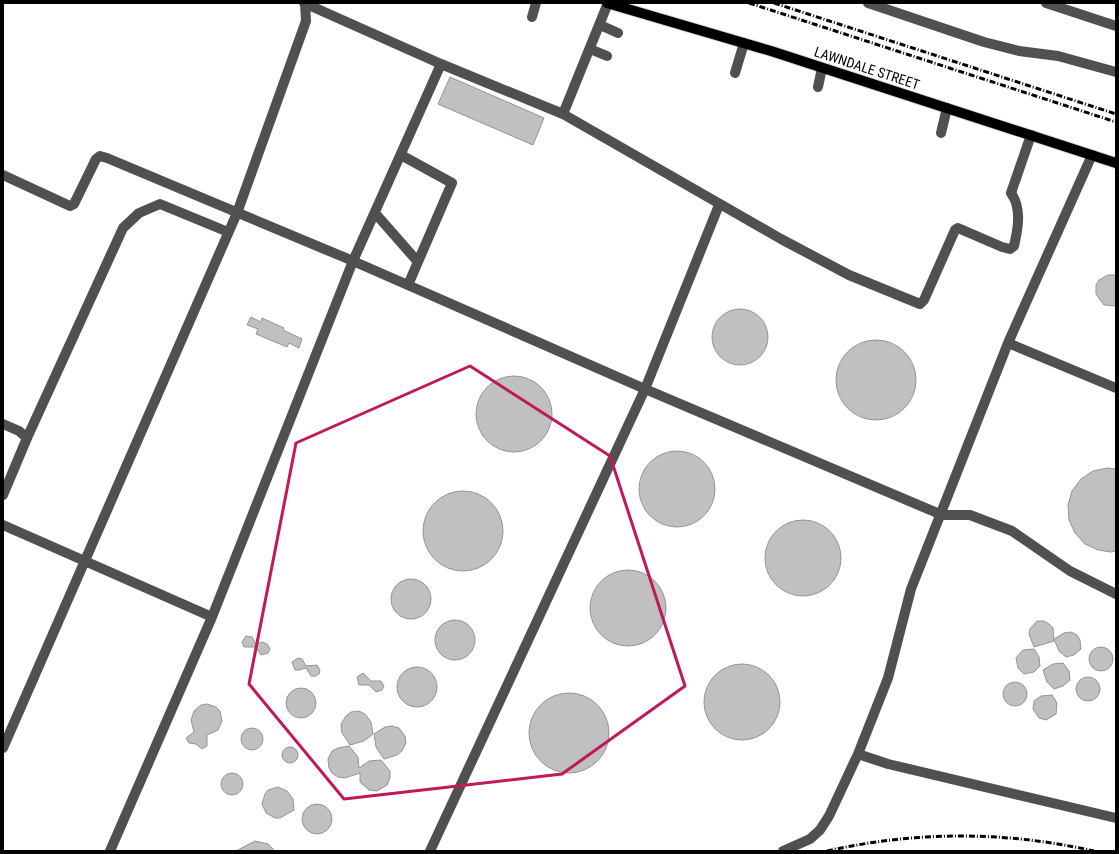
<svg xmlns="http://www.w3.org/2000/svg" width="1119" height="854" viewBox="0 0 1119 854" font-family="'Roboto Condensed',sans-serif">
	<rect width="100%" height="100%" fill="#fff"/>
	<!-- building -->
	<path fill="#c0c0c0" stroke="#949494" d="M450 77 544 118 533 145 438 104Z
		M1108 275H1116V306L1104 305 1096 294V285L1099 280Z
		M712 337a28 28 0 1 1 56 0a28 28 0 1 1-56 0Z
		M251 317 261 322 262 318 284 328 283 330 302 339 299 348 289 343 287 347 256 334 258 329 247 325Z
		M836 380a40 40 0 1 1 80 0a40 40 0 1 1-80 0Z
		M476 414a38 38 0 1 1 76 0a38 38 0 1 1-76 0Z
		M639 489a38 38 0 1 1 76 0a38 38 0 1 1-76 0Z
		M1107 468 1116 469V551L1111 552 1098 550 1085 544 1075 533 1069 520 1068 505 1072 491 1081 479 1093 471Z
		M423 531a40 40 0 1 1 80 0a40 40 0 1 1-80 0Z
		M765 558a38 38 0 1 1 76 0a38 38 0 1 1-76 0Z
		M590 608a38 38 0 1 1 76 0a38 38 0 1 1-76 0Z
		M391 599a20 20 0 1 1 40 0a20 20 0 1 1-40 0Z
		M435 640a20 20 0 1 1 40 0a20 20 0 1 1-40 0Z
		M1037 621H1044L1049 624 1053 628 1054 641 1034 647 1029 634 1030 629Z
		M1071 632 1077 635 1080 640 1081 649 1074 655 1066 657 1059 651 1054 639 1064 633Z
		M246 636 252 637 256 644 263 642 267 644 270 649 268 653 261 655 256 647H244L242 642Z
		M1089 659a12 12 0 1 1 24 0a12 12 0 1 1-24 0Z
		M1034 649 1039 657 1040 666 1034 672 1024 674 1018 668 1016 658 1023 650Z
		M298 658 302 659 306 666 317 665 320 670 319 674 316 676H311L306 668 299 670H295L292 662Z
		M1063 663 1069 671 1070 680 1063 686 1054 689 1047 682 1043 670 1053 664Z
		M704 702a38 38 0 1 1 76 0a38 38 0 1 1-76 0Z
		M397 687a20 20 0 1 1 40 0a20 20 0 1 1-40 0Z
		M363 673 371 681H381L384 686 382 690 376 692 369 685H359L357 677Z
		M1076 689a12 12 0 1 1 24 0a12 12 0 1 1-24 0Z
		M1003 694a12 12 0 1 1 24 0a12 12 0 1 1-24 0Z
		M286 703a15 15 0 1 1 30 0a15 15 0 1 1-30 0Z
		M529 733a40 40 0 1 1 80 0a40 40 0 1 1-80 0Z
		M1052 695 1057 703 1056 714 1046 720 1039 718 1033 709 1034 701 1041 696Z
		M207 704 216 707 220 711 222 721 218 730 207 735V746L202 749 196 744 189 743 186 738 194 732 191 720 194 711 201 705Z
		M359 711 365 714 371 722 373 734 364 741 350 745 342 733 341 724 346 716 351 712Z
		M392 726 399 728 405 736 406 743 402 751 397 755 384 759 376 747 374 734 385 727Z
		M241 739a11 11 0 1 1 22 0a11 11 0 1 1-22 0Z
		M349 746 358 757 359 768 369 761 381 760 390 771V778L387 785 377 791 369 790 360 782V773L345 778 338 777 332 773 329 768 328 759 332 751 338 748Z
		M282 755a8 8 0 1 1 16 0a8 8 0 1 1-16 0Z
		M221 784a11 11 0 1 1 22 0a11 11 0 1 1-22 0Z
		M278 787 287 791 293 799 294 810 280 818H275L266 813 262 804 265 794 268 790Z
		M302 819a15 15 0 1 1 30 0a15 15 0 1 1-30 0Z
		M255 841 268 844 275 851H236Z"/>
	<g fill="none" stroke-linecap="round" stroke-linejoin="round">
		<!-- major casing -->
		<g stroke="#dbdbdb" stroke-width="12">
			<path id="major" d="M607 3 771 51 1116 163"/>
		</g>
		<!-- minor -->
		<path stroke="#505050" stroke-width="10" d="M304 3 441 64 563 114 781 239 849 275 920 304 924 300 955 230 958 228 1002 247 1010 249 1014 246C1018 229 1022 208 1011 193L1031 135
			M868 3 984 42 1019 51 1058 56 1116 72
			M1046 3 1116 26
			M532 17 536 3
			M600 25 618 33
			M590 49 607 56
			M735 73 744 43
			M818 87 822 68
			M563 114 608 3
			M941 133 947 108
			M401 155 452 183 408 285
			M3 175 70 206 74 204 96 159 100 156 107 158 353 261 645 389 942 515H970L1012 531 1070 571 1116 594
			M375 213 418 262
			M1008 343 1116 388
			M3 424 19 431 27 438 3 495
			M27 438 123 228 139 213 160 204 228 232
			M3 525 212 617
			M3 748 237 213 306 21 305 3
			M858 754 888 764 1116 818
			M110 851 212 617 353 261 441 64
			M430 851 645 389 719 205
			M783 851 810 839 820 830 829 816 858 754 888 678 911 589 1008 343 1092 155"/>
		<!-- major -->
		<use href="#major" stroke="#000" stroke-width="10"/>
		<!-- rail -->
		<path stroke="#000" stroke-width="3" stroke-dasharray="6 2 1 2" stroke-linecap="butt" d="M749 3 1116 122
			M774 3 1116 114
			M827 851C916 831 1005 831 1094 851"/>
	</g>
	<!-- marked area -->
	<path fill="none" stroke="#c2185b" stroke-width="3" stroke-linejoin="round" d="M470 366 610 456 685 686 562 774 344 799 249 684 296 443Z"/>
	<g text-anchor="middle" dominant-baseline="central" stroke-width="4" stroke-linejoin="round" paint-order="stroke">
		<!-- street labels -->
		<g font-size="14" fill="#000" stroke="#fff">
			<text transform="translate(867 68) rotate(18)">LAWNDALE STREET</text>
		</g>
	</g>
	<!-- border -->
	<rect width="1119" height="854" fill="none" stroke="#000000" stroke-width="8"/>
</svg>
